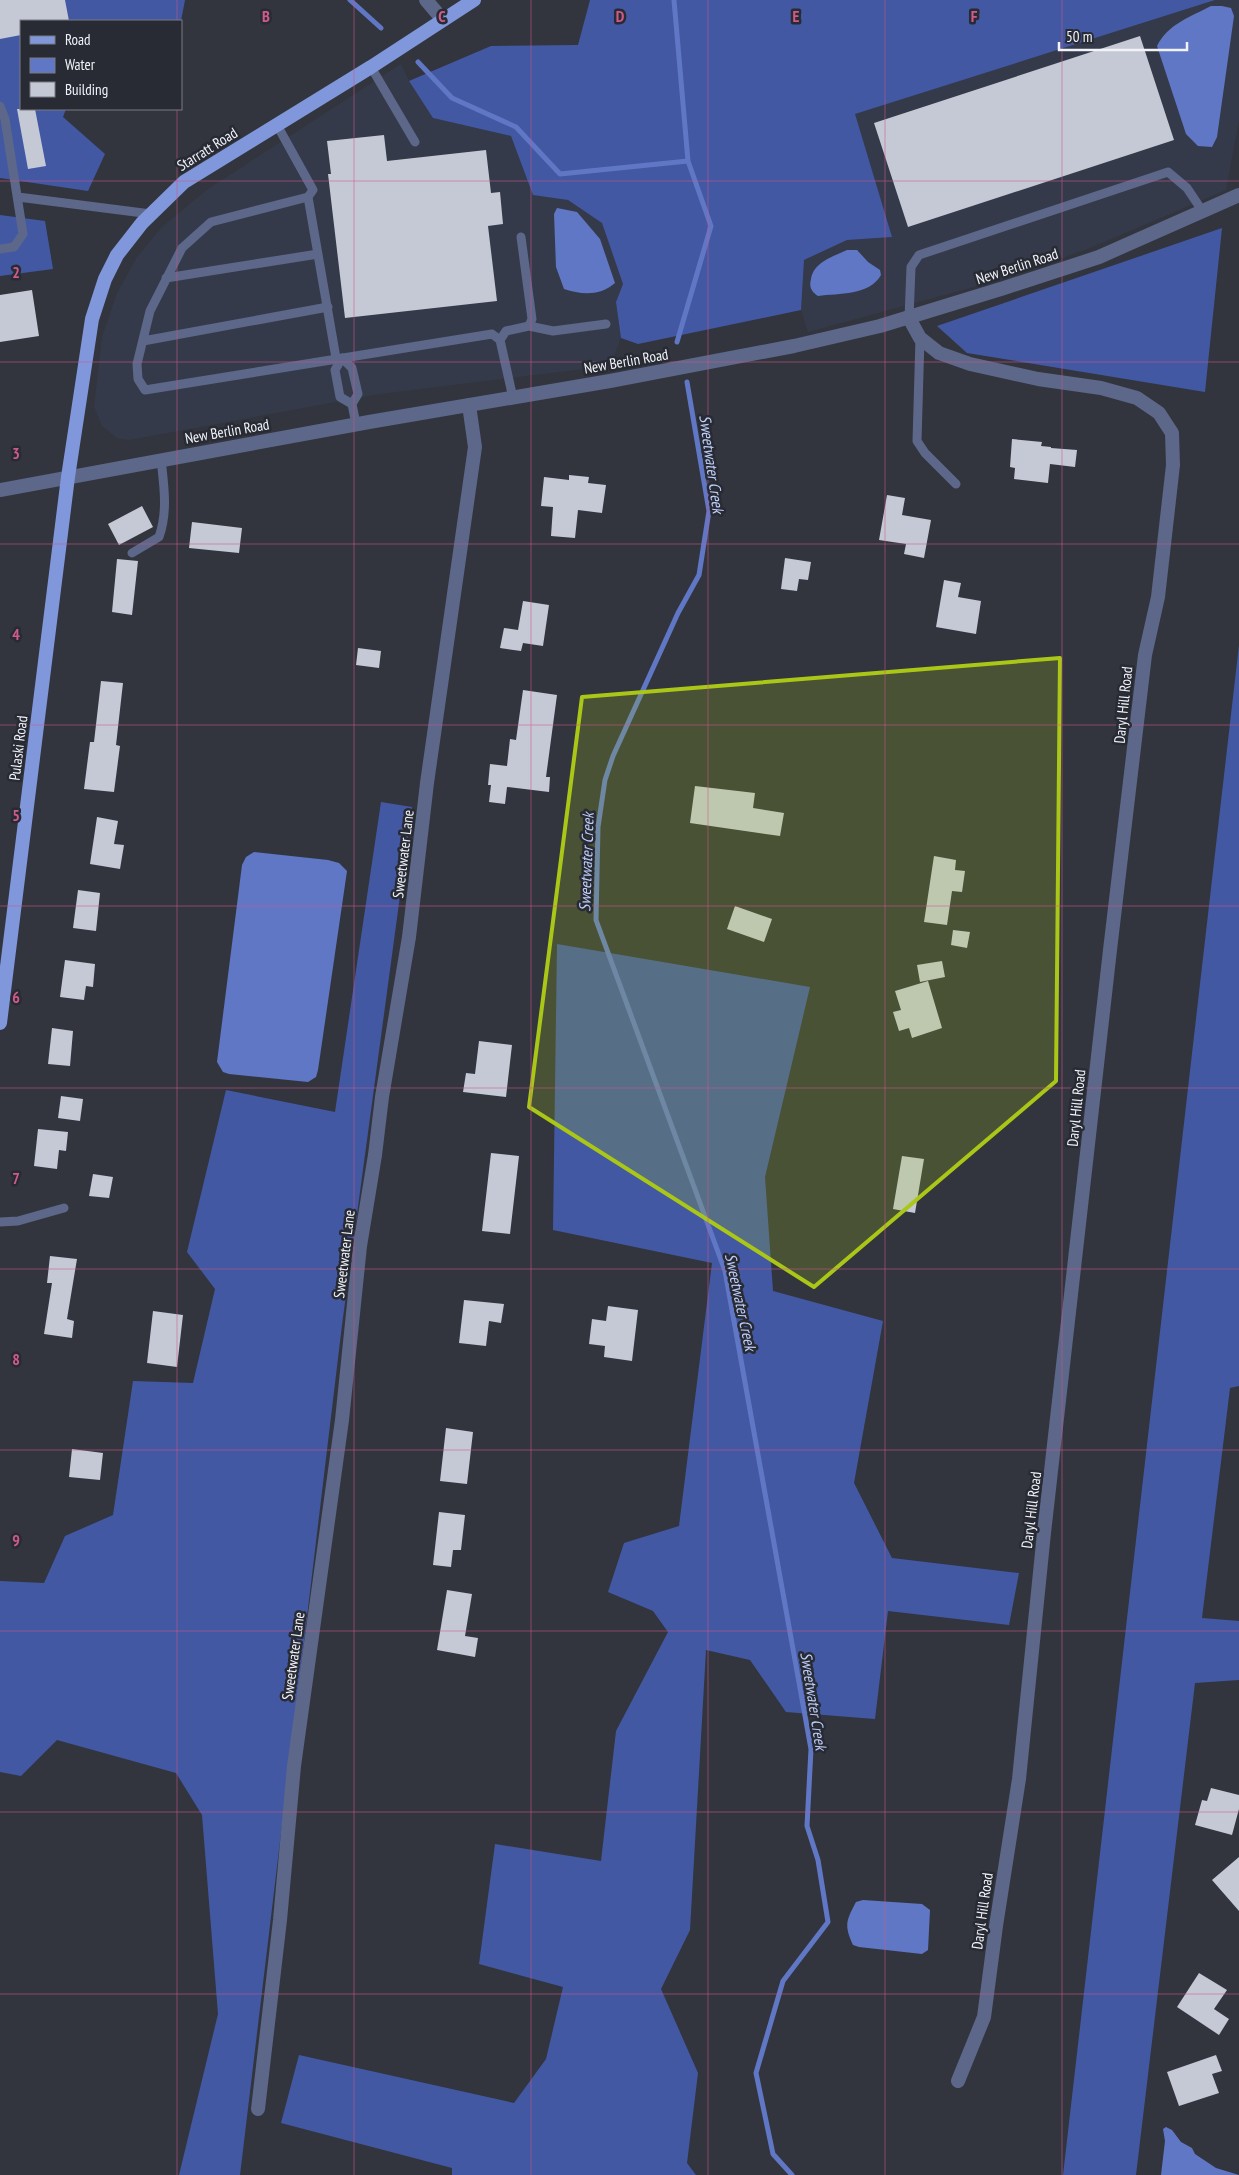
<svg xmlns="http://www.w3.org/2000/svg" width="1239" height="2175" viewBox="0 0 1239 2175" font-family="'PT Sans Narrow',sans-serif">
	<rect width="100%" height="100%" fill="#32353e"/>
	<!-- built -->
	<path fill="#353a4a" d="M1215 0H1239V120L1226 190 1090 248 1003 279 808 332 801 310 804 260 847 240 892 237 854 114Z
		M401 64 409 81 433 118 511 136 533 195 568 200 602 223 623 284 616 302 621 338 610 366 379 394 129 440 117 438 102 426 94 407 102 337 117 293 137 257 162 227 208 189Z"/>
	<!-- forest -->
	<path fill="#4358a3" d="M0 0H185L181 21H21V109H66L63 117 105 154 88 191 0 178Z
		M590 0H1215L855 114 892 237 847 240 804 260 801 310 638 344 621 338 616 302 623 284 602 223 568 200 533 195 511 136 433 118 409 81 491 46 578 45Z
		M0 215 45 221 53 269 0 276Z
		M1222 228 1205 392 967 353 937 326Z
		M1239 645V1386L1230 1388 1202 1618 1239 1621V1680L1195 1683 1136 2175H1063Z
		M381 802 412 807 342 1325 240 2175H179L218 2014 202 1815 176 1773 57 1740 21 1776 0 1772V1581L44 1583 65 1536 113 1515 133 1381 193 1383 215 1289 187 1252 226 1090 335 1112Z
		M557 944 810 987 765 1177 773 1291 883 1321 854 1483 892 1558 1019 1573 1009 1625 888 1611 875 1719 786 1712 750 1660 706 1650 690 1930 661 1989 698 2073 687 2163 696 2175H452V2168L281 2123 299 2055 514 2103 546 2059 563 1987 479 1964 495 1844 601 1861 616 1731 668 1632 653 1611 608 1592 624 1543 679 1526 712 1263 553 1230Z"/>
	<!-- water -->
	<path fill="#6077c5" d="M1211 6H1222L1231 8 1234 16 1217 137 1212 147 1198 146 1186 134 1157 46C1168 24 1190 17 1211 6Z
		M557 208 577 212 600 239 615 283C600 296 582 295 564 289L556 267 554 214Z
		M847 250H857L868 262 880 270 881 275C869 296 839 293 818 296 811 291 809 287 811 279 814 262 832 257 847 250Z
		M254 852 328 860 339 863 347 871 318 1070 316 1077 308 1082 229 1074 223 1072 217 1062 242 865 246 857Z
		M863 1900 922 1904 930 1910 928 1950 922 1954 859 1947 853 1945C844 1925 846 1921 856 1902Z
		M1166 2127 1172 2130 1181 2142 1192 2148 1195 2154 1216 2168 1239 2175H1161L1165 2141 1163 2129Z"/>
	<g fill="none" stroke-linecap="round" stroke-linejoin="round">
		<!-- stream -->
		<path stroke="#6077c5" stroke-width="5" d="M350 0 381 28
			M674 0 688 161
			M418 62 452 98 516 127 560 174 688 161 711 226 677 342
			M687 382 709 511 699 575 678 613 613 756 605 780 598 827 596 920 725 1271 811 1749 807 1826 818 1860 828 1922 783 1981 756 2073 773 2154 792 2175"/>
	</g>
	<!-- building -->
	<path fill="#c4c9d5" d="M0 0H65L69 21H21V35L0 39Z
		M1140 36 1174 140 908 227 874 123Z
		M17 109H35L46 166 28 169Z
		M384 135 387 161 486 150 491 193 500 192 503 224 488 226 497 301 345 318 328 174H331L327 141Z
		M32 290 39 336 0 342V295Z
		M1012 439 1042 442 1041 446 1051 447V448L1077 450 1075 467 1050 464 1048 483 1014 479 1015 468 1010 467Z
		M569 475 589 477 588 483 606 485 602 513 578 510 575 538 551 536 553 507 541 506 544 477 569 480Z
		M887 495 905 498 902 515 931 520 924 558 904 554 906 544 879 540Z
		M142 506 153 527 119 545 108 524Z
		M192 522 242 528 239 553 189 548Z
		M785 558 811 562 808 580 799 579 797 591 781 589Z
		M117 559 138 561 132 615 112 612Z
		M944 580 961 583 958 597 981 601 976 634 936 627Z
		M523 601 549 605 543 646 523 643 521 651 500 648 504 628 518 630Z
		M358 648 381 651 379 668 356 665Z
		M101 681 123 683 116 745 120 746 114 792 84 789 90 742H94Z
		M523 690 557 695 546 777H550L549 792 507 787 505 804 489 802 491 785H488L490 764 507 766 510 739 516 740Z
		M695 786 755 793 753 808 784 813 780 836 690 823Z
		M97 817 118 821 114 844 124 845 120 869 90 864Z
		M934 856 956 860 955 870 965 871 962 892 952 891 947 925 924 922Z
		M78 890 100 893 96 931 73 928Z
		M735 906 772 919 764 942 727 929Z
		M953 930 970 932 967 948 951 945Z
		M65 960 95 964 93 987 86 986 84 1000 60 997Z
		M942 961 945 977 920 982 917 965Z
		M928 981 942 1028 912 1038 909 1028 899 1031 893 1012 901 1010 895 991Z
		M52 1028 73 1031 70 1066 48 1064Z
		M479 1041 512 1045 506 1097 463 1092 466 1073 475 1074Z
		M61 1096 83 1099 80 1121 58 1118Z
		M38 1129 68 1132 66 1151 59 1150 57 1169 34 1166Z
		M491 1153 519 1156 510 1234 482 1231Z
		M902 1156 924 1159 915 1213 893 1209Z
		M93 1174 113 1177 109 1198 89 1196Z
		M50 1256 77 1259 67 1319 74 1321 72 1338 44 1334 52 1283H47Z
		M464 1300 504 1304 501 1323 489 1321 486 1346 459 1343Z
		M608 1306 638 1310 632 1361 604 1357 605 1346 589 1344 592 1319 606 1321Z
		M153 1311 183 1315 177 1367 147 1363Z
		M446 1428 473 1432 467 1484 440 1481Z
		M72 1449 103 1453 100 1480 69 1477Z
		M439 1512 465 1515 461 1550H453L451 1567 433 1565Z
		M447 1590 472 1594 465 1636 478 1638 475 1657 437 1650Z
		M1211 1788 1239 1795V1809L1232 1835 1195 1825 1202 1800 1207 1801Z
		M1239 1857V1911L1212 1880Z
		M1199 1973 1227 1990 1214 2009 1229 2019 1219 2035 1177 2007Z
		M1216 2055 1222 2071 1212 2074 1219 2093 1179 2106 1167 2072Z"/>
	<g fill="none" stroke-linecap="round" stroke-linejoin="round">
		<!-- service -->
		<path stroke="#5c6789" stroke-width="9" d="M371 67 415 142
			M0 106 5 119 23 234 14 247 0 249
			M277 125 313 190 308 197 211 222 182 248 150 311 137 364 138 379 145 390 492 334 500 340 513 398
			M18 197 151 214
			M308 197 336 358
			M166 278 318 254
			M909 318 911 267 919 255 1168 172 1187 188 1203 212
			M529 326 553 331 606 324
			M920 338 917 441 925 453 956 484
			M500 340 506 331 529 326 532 319 521 237
			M143 341 328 307
			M342 358 352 368 358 394 352 404 356 424
			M342 358 335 370 340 397 352 404
			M132 553 159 537C168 512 164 486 161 459
			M0 1222 18 1221 64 1208"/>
		<!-- minor -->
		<path stroke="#5c6789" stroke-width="14" d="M426 0 443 20
			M909 318 920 338 939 353 970 364 1038 379 1101 388 1137 398 1159 413 1172 433 1173 465 1158 597 1145 655 1110 950 1044 1533 1019 1779 996 1926 984 2017 958 2081
			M258 2109 280 1920 294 1766 342 1420 360 1246 375 1155 382 1097 409 937 427 783 475 447 469 405"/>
		<!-- tertiary -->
		<path stroke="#5c6789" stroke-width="14" d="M0 490 369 422 610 381 794 346 880 326 1004 288 1099 257 1239 195"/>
		<!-- primary -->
		<path stroke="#8197db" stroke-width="14" d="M0 1023 68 477 92 319 105 279 117 255 142 223 184 182 371 67 474 0"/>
	</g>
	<!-- marked area -->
	<path fill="#aac717" fill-opacity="0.2" stroke="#aac717" stroke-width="4" stroke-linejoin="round" d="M1060 658 1056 1081 814 1287 529 1107 582 697Z"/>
	<!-- grid -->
	<path fill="none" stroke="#d05a8a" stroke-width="1" stroke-opacity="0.55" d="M177 0V21M354 0V2175M531 0V2175M708 0V2175M885 0V2175M1062 0V2175M177 109V2175M0 181H1239M0 362H1239M0 544H1239M0 725H1239M0 906H1239M0 1088H1239M0 1269H1239M0 1450H1239M0 1631H1239M0 1812H1239M0 1994H1239"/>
	<g text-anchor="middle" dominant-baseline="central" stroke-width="5" stroke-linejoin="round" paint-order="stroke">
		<!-- street labels -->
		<g font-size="15" fill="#f1f3f9" stroke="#282b34">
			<text transform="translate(207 149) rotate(-32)">Starratt Road</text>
			<text transform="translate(1017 266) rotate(-18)">New Berlin Road</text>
			<text transform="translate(626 361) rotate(-10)">New Berlin Road</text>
			<text transform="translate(227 431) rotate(-10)">New Berlin Road</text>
			<text transform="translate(1123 705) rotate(-84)">Daryl Hill Road</text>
			<text transform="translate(18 748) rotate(-83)">Pulaski Road</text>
			<text transform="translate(403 854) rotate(-83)">Sweetwater Lane</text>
			<text transform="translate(1076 1108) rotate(-84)">Daryl Hill Road</text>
			<text transform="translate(344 1254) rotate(-83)">Sweetwater Lane</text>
			<text transform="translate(1031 1510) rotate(-83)">Daryl Hill Road</text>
			<text transform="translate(293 1656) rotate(-82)">Sweetwater Lane</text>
			<text transform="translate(982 1911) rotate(-82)">Daryl Hill Road</text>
		</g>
		<!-- water labels -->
		<g font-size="16" font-style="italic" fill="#bfcef9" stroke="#282b34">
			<text transform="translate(712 464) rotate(82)">Sweetwater Creek</text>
			<text transform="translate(586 862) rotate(-88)">Sweetwater Creek</text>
			<text transform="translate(741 1302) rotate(78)">Sweetwater Creek</text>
			<text transform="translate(814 1701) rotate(81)">Sweetwater Creek</text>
		</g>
	</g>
	<g font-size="16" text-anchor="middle" font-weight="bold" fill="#d05a8a" stroke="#282b34" stroke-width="5" stroke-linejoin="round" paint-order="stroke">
		<text x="266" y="22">B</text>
		<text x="442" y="22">C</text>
		<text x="620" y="22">D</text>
		<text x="796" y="22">E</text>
		<text x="974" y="22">F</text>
		<text x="16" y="278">2</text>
		<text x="16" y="459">3</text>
		<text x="16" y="640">4</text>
		<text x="16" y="821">5</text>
		<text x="16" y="1003">6</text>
		<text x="16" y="1184">7</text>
		<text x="16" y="1365">8</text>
		<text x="16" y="1546">9</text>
	</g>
	<!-- legend -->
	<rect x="20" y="20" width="162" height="90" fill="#282b34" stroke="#787b83"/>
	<rect x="30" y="36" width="25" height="8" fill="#8197db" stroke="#787b83"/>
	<text x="65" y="45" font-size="15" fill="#f1f3f9">Road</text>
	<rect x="30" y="58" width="25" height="15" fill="#6077c5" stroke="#787b83"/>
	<text x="65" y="70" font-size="15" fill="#f1f3f9">Water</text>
	<rect x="30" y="82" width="25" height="15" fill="#c4c9d5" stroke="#787b83"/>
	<text x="65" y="95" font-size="15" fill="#f1f3f9">Building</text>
	<!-- scale -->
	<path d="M1059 42v8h128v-8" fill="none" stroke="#f1f3f9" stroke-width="2.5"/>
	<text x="1066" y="42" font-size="15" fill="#f1f3f9" stroke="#282b34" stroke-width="4" paint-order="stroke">50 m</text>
</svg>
